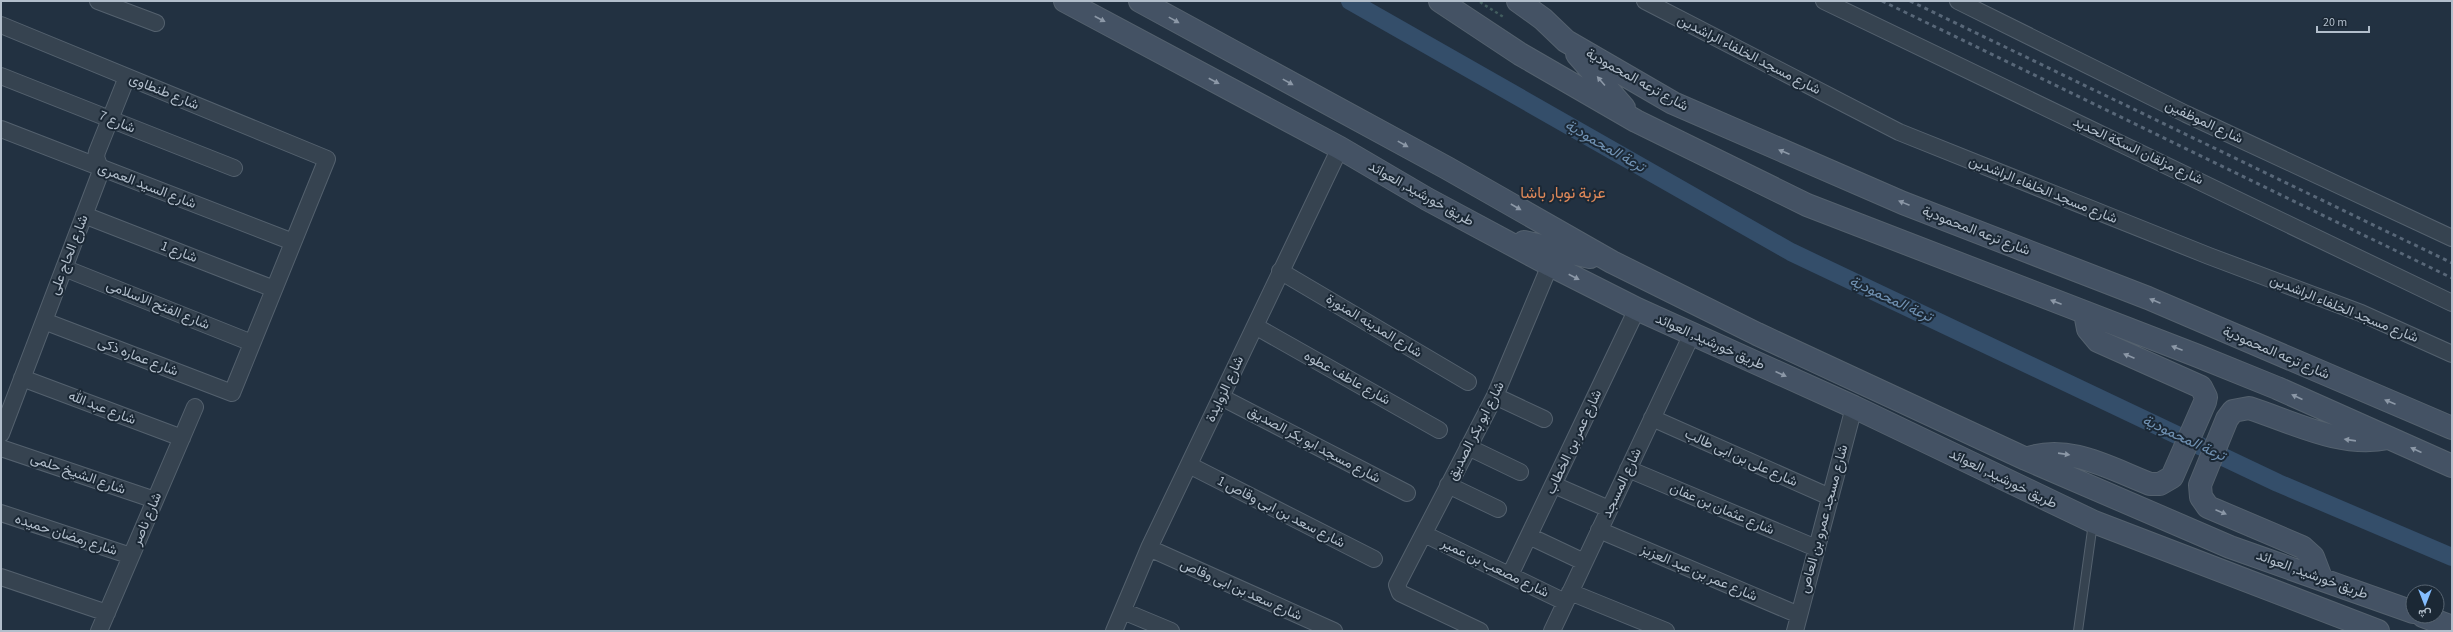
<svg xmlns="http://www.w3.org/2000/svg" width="2453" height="632" viewBox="0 0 2453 632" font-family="'Source Sans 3',Vazirmatn,sans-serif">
	<rect width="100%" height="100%" fill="#223141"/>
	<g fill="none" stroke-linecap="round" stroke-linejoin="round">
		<!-- canal -->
		<path stroke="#344e6a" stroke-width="18" d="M1350 1 1791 252 2278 483 2452 557"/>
		<!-- lane casing -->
		<g stroke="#54616e" stroke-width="10">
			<path id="lane" d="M2078 631 2093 523"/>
		</g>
		<!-- street casing -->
		<g stroke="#54616e" stroke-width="18">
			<path id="street" d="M98 1 156 23
				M1645 1 1899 132 2209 256 2361 313 2452 354
				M1824 1 2452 303
				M1958 1 2186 114 2452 238
				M1 25 327 159 232 393 44 321
				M1 76 234 168
				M1 129 293 242
				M84 215 274 289
				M64 268 252 343
				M1280 271 1468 382
				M1255 326 1439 430
				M22 378 182 438
				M1495 396 1544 419
				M1221 397 1407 493
				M1652 418 1830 497
				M1 434 101 171 96 157 97 152 127 77
				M1468 447 1520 472
				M1 448 155 500
				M1189 465 1374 559
				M1628 469 1816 548
				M1448 485 1498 509
				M1554 485 1609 509
				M1 513 131 556
				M1599 530 1799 615
				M1424 534 1565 602
				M1529 536 1584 562
				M1149 548 1334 631
				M1510 575 1637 309
				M1 577 107 613
				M1570 592 1666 631
				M1123 611 1171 631
				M99 631 195 407
				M1114 631 1149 548 1340 148
				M1480 631 1400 593 1397 585 1495 396 1550 265
				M1552 631 1692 334
				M1795 631 1854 407"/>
		</g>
		<!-- secondary casing -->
		<g stroke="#54616e" stroke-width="24">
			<path id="secondary" d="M1065 1 1340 148 1427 199 1550 265 1637 309 1854 407 2094 522 2378 631
				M1140 1 1447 168 1612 262 1757 334 2026 459 2230 547 2413 612
				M1440 1 1520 54 1636 121 1807 205 2198 356 2277 388 2452 466
				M1518 1 1543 19 1566 41 1673 103 1903 203 2148 298 2452 428
				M1577 54 1624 108
				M1524 242 1590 257
				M2026 459C2068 443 2111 469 2150 484H2160L2172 477 2205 402 2206 397 2201 387 2098 341 2088 329 2085 313
				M2321 578 2313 557 2302 547 2208 507 2201 497 2200 485 2227 419 2233 411 2249 408C2293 422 2340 448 2388 438
				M2423 616 2452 627"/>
		</g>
		<!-- path -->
		<path stroke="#425d5f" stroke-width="2.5" stroke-dasharray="3 3" stroke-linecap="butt" d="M1480 2 1505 18"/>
		<!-- lane -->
		<use href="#lane" stroke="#364350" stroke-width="8"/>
		<!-- street -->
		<use href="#street" stroke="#364350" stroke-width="16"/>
		<!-- secondary -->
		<use href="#secondary" stroke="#445264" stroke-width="22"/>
		<!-- rail -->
		<path stroke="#586778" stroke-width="3" stroke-dasharray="4 4" stroke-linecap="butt" d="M1882 1 2452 278
			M1910 1 2452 263"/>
	</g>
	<!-- one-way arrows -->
	<defs><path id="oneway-solid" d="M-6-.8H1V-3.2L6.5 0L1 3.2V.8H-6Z"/></defs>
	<g fill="#8c98a7">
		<use href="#oneway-solid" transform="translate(1100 19) rotate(28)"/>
		<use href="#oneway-solid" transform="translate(1174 20) rotate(29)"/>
		<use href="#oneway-solid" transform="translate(1214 81) rotate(28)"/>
		<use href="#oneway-solid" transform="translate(1601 81) rotate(-131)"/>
		<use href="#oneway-solid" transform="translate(1288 82) rotate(29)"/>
		<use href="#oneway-solid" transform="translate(1403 144) rotate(29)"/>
		<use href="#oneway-solid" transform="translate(1784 152) rotate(-157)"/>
		<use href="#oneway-solid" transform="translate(1904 203) rotate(-158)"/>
		<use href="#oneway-solid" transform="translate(1516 207) rotate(30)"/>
		<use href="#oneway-solid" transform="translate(1574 277) rotate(27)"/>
		<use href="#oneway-solid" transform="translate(2155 301) rotate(-157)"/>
		<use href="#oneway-solid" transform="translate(2056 302) rotate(-159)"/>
		<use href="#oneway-solid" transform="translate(2177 348) rotate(-159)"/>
		<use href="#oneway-solid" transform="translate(2129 356) rotate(-157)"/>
		<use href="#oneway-solid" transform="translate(1781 374) rotate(24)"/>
		<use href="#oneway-solid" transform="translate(2297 397) rotate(-156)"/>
		<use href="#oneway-solid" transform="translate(2390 402) rotate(-157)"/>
		<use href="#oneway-solid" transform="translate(2350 440) rotate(-172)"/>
		<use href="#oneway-solid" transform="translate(2416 450) rotate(-156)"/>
		<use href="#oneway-solid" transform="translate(2064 454) rotate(8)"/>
		<use href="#oneway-solid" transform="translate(2221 512) rotate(23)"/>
	</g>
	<g text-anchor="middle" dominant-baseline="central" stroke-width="4" stroke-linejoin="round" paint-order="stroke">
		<!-- street labels -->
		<g font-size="14" fill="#b2becb" stroke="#1b2835">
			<text transform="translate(1749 55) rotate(27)">شارع مسجد الخلفاء الراشدين</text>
			<text transform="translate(1637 80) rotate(29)">شارع ترعه المحمودية</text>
			<text transform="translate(164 92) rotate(22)">شارع طنطاوى</text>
			<text transform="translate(117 122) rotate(22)">شارع 7</text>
			<text transform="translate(2204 122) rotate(25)">شارع الموظفين</text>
			<text transform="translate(2138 151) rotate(25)">شارع مزلقان السكة الحديد</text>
			<text transform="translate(147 186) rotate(21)">شارع السيد العمرى</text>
			<text transform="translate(2043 190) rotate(22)">شارع مسجد الخلفاء الراشدين</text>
			<text transform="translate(1421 194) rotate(29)">طريق خورشيد, العوائد</text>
			<text transform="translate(1976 231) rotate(21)">شارع ترعه المحمودية</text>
			<text transform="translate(179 252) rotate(21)">شارع 1</text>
			<text transform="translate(69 255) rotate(-69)">شارع الحاج على</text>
			<text transform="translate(158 305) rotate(22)">شارع الفتح الاسلامى</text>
			<text transform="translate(2344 309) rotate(22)">شارع مسجد الخلفاء الراشدين</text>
			<text transform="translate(1374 326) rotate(31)">شارع المدينه المنورة</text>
			<text transform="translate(1710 342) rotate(24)">طريق خورشيد, العوائد</text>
			<text transform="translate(2276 353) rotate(23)">شارع ترعه المحمودية</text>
			<text transform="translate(138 357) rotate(21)">شارع عماره ذكى</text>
			<text transform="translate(1347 378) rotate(29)">شارع عاطف عطوه</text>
			<text transform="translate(1225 389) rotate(-65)">شارع الزوايدة</text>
			<text transform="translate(102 408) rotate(21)">شارع عبد الله</text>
			<text transform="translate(1476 431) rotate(-63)">شارع ابو بكر الصديق</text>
			<text transform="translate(1574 442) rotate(-65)">شارع عمر بن الخطاب</text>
			<text transform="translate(1314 445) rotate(28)">شارع مسجد ابو بكر الصديق</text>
			<text transform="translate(1741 458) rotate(24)">شارع على بن ابى طالب</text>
			<text transform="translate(78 474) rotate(19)">شارع الشيخ حلمى</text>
			<text transform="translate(2003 479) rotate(26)">طريق خورشيد, العوائد</text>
			<text transform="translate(1622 483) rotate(-65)">شارع المسجد</text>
			<text transform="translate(1722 509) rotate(23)">شارع عثمان بن عفان</text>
			<text transform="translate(1281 512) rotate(27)">شارع سعد بن ابى وقاص 1</text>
			<text transform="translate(147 519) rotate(-67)">شارع ناصر</text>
			<text transform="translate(1824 519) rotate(-75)">شارع مسجد عمرو بن العاص</text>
			<text transform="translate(66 535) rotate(18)">شارع رمضان حميده</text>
			<text transform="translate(1495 568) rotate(26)">شارع مصعب بن عمير</text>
			<text transform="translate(1699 573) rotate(23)">شارع عمر بن عبد العزيز</text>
			<text transform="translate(2312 575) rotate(20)">طريق خورشيد, العوائد</text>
			<text transform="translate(1241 590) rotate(24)">شارع سعد بن ابى وقاص</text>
		</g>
		<!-- water labels -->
		<g font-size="15" font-style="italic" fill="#7091b2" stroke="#1b2835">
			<text transform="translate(1605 146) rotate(30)">ترعة المحمودية</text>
			<text transform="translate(1891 299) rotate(25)">ترعة المحمودية</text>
			<text transform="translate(2184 438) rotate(25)">ترعة المحمودية</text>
		</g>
		<!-- quarter labels -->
		<g font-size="16" fill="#e08959" stroke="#1b2835">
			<text x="1563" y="193">عزبة نوبار باشا</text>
		</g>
	</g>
	<!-- border -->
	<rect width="2453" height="632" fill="none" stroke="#b2becb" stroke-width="4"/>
	<!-- north arrow -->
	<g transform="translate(2425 604) rotate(180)"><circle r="19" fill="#1b2835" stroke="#576471"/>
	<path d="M0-3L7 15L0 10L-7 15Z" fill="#84bdff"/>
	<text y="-6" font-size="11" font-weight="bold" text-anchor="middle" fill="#b2becb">ش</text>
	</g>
	<!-- scale -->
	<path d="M2317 26v6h52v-6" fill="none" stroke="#b2becb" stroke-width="2"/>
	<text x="2323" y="26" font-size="12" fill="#b2becb" stroke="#1b2835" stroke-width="3" paint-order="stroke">20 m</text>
</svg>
